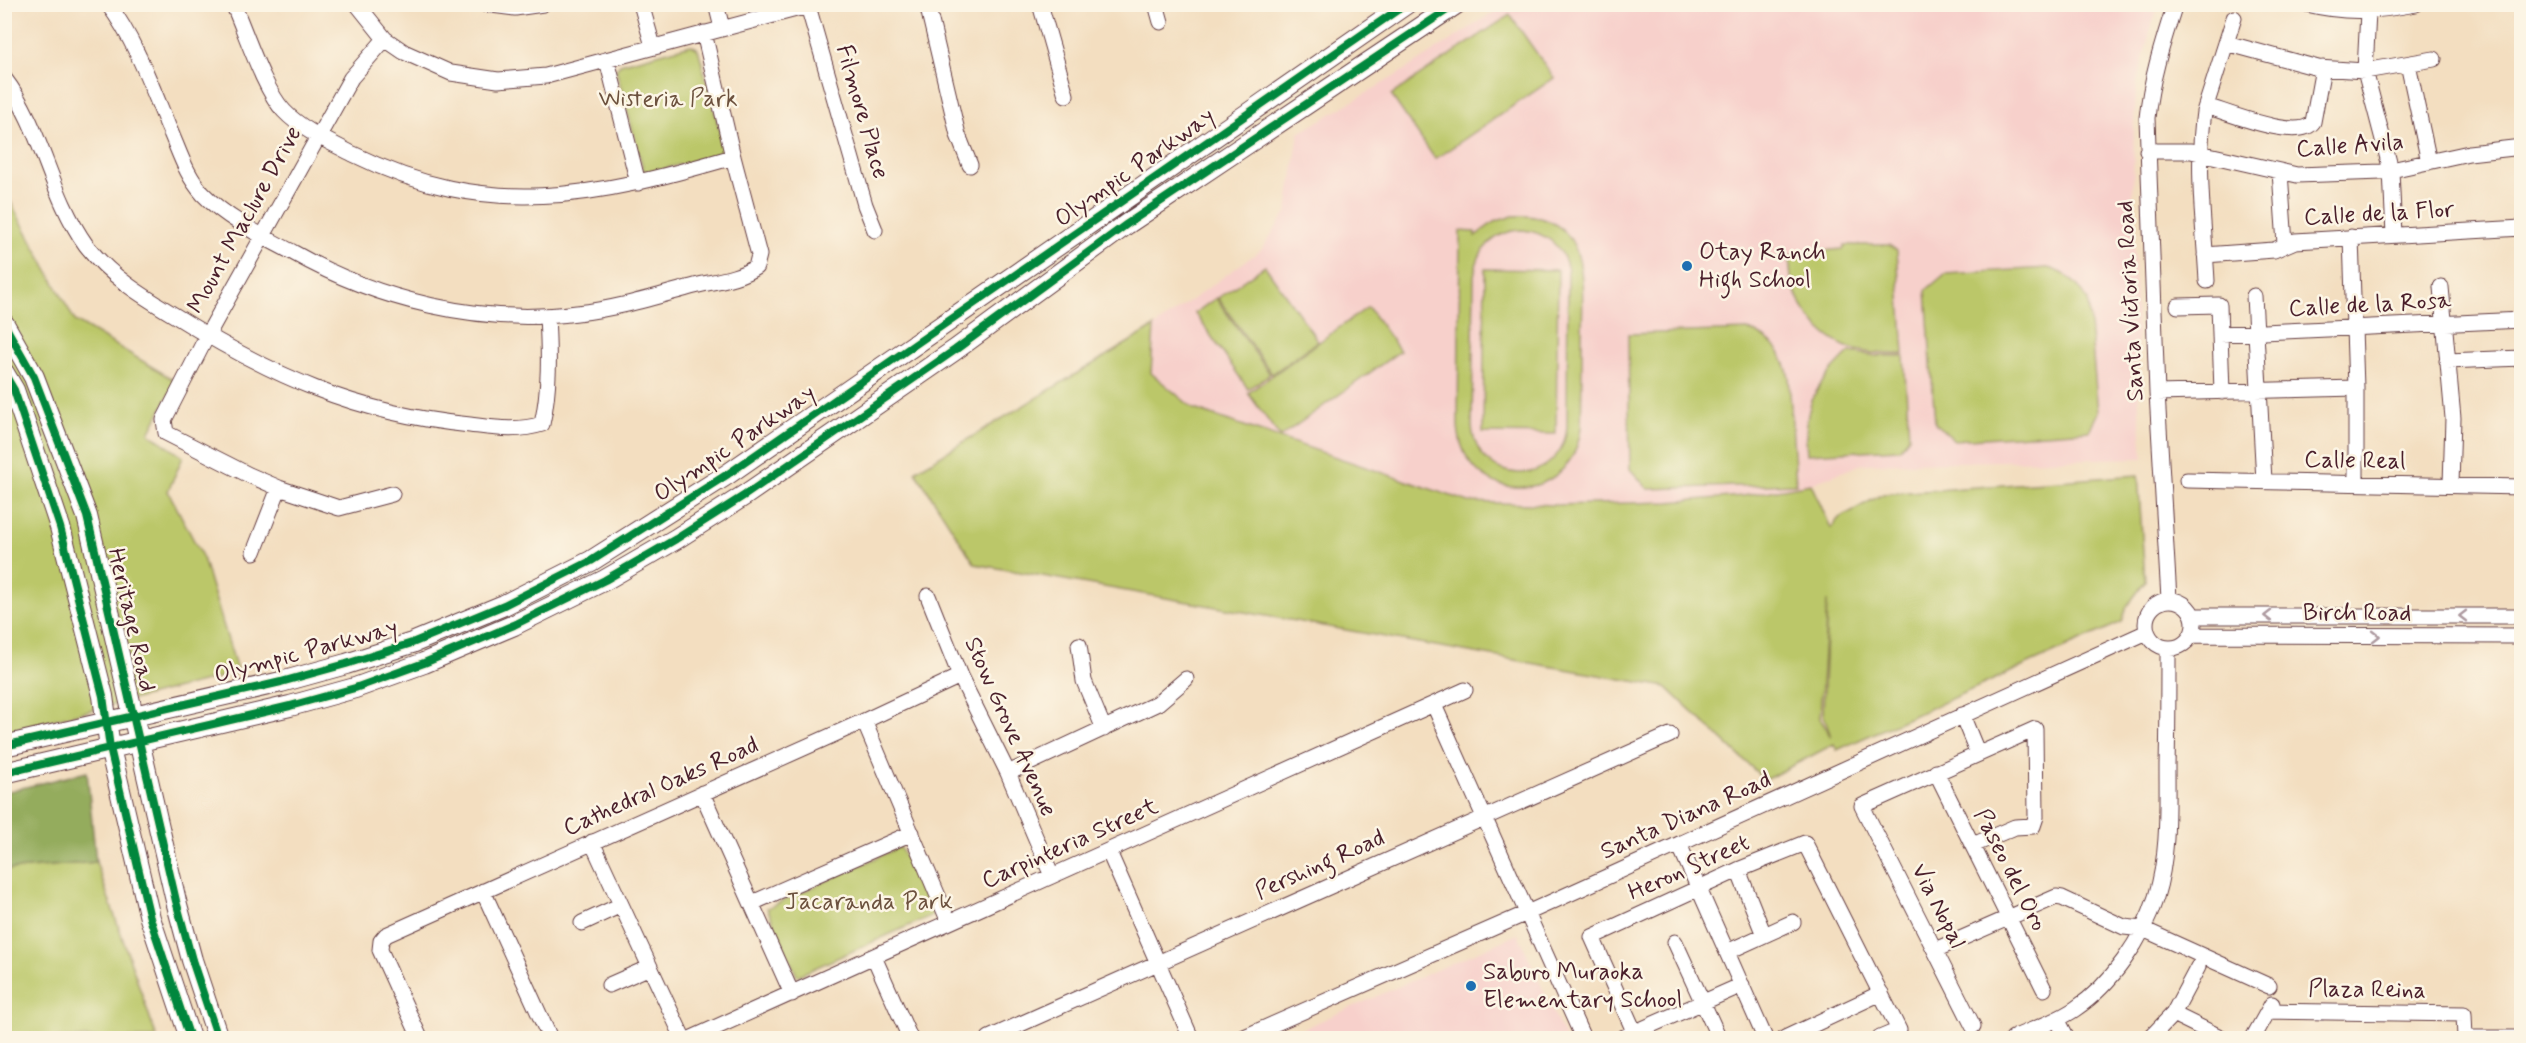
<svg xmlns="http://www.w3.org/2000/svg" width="2526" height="1043" viewBox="0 0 2526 1043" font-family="Mynerve,sans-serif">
	<rect width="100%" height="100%" fill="#fcf5e5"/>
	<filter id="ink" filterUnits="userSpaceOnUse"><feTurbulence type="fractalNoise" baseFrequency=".0167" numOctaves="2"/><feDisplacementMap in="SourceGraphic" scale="12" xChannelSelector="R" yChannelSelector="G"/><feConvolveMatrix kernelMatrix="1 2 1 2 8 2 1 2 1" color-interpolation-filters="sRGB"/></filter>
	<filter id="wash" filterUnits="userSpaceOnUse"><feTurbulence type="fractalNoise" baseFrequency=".008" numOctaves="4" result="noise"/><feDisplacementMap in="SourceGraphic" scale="24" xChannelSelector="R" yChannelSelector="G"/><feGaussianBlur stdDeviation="1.35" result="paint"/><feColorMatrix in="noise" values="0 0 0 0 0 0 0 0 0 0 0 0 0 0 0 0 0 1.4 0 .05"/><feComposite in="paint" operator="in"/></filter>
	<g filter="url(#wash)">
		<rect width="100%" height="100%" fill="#f3dec0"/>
		<!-- built -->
		<path fill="#f7d0cb" d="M1505 5H2157L2137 82 2134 120 2133 207 2139 409 2143 458 1862 464 1811 484 1743 496 1669 502 1556 505 1469 502 1193 409 1151 373 1154 327 1261 250 1287 211 1299 133 1397 75Z
			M1518 934 1565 1038H1282Z"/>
		<!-- green -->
		<path fill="#bbc769" stroke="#82734a" stroke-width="1.5" fill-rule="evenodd" d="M1510 15 1554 78 1435 159 1391 95Z
			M691 45 697 48 699 52 724 147 723 153 649 173 644 172 616 70 620 64Z
			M4 190 75 321 176 381 149 433 183 457 168 491 203 558 238 673 5 732 4 628 10 573 4 551Z
			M1513 216C1591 212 1583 280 1582 334 1582 365 1582 396 1581 427 1573 508 1464 507 1458 426L1460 231 1475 232V236L1494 222ZM1522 230C1546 232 1563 246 1568 270L1567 427C1561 489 1477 488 1472 426L1474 276C1477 249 1495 231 1522 230Z
			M1845 245H1889L1897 251 1904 354C1886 354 1866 354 1849 348 1814 334 1787 294 1790 257L1796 253 1843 249Z
			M1265 266 1318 341 1272 374 1218 298Z
			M2048 268C2067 273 2079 284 2088 301L2098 412 2089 431 1954 440 1935 423 1926 290 1945 274Z
			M1485 269 1558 270 1556 434 1483 433Z
			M1216 298 1270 374 1248 389 1195 313Z
			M1368 307 1400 351 1280 437 1248 393Z
			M1154 327 1151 373 1194 409 1469 502 1556 505 1669 502 1743 496 1811 484 1831 528 1839 518 1883 494 2138 475 2145 582 2127 606 2122 622 1837 750 1834 744 1765 780 1666 687 975 564 915 471ZM1827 601 1823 714 1831 737 1820 718Z
			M1749 330C1772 339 1783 352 1789 377L1796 484 1648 489 1630 469 1628 334Z
			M1850 352 1877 356H1904L1909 437 1899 449 1807 454C1802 404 1815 386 1850 352Z
			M900 847 933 915 797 976 767 908Z
			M96 862 157 1038H5V870Z"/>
		<!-- forest -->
		<path fill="#94ac5d" stroke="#6f6644" stroke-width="1.5" d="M87 772 96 862 5 870V792Z"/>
	</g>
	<g filter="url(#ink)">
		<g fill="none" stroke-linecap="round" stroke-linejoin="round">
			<!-- minor casing -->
			<g stroke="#633c41" stroke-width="17">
				<path id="minor" d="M108 4C135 40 151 85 168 126 179 150 185 174 203 194 227 219 264 237 294 253 377 300 482 326 577 313 615 309 651 298 687 288 711 281 736 280 756 267L759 255 733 157 704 33
					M233 4C246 33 264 90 284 111 302 130 330 142 353 154 488 221 595 197 733 157
					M357 4 385 39 404 52 451 73 498 80 546 76 815 4
					M484 4 515 8 543 4
					M641 4 653 46
					M716 4 722 28
					M927 4 958 135 970 165
					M1040 4 1066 95
					M1156 4 1161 22
					M2307 4C2347 14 2377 11 2416 4
					M808 6 865 205 875 230
					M2368 12 2365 71 2391 170 2394 235
					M385 39 351 78 207 336 164 420 166 433 249 475 279 488 339 508 392 494
					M2226 43 2318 68 2365 71 2434 59
					M607 60 638 183
					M2408 64 2429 162
					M4 78C42 127 49 193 86 245 110 276 141 295 174 315 270 375 356 414 470 425 495 428 517 432 542 424 550 388 549 353 547 316
					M2206 106C2227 112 2298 142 2313 122L2323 68
					M2147 151H2191L2297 175 2382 172 2469 153 2522 147
					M2280 172 2285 244
					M2351 237 2356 388V483
					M2205 255 2274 250 2295 241 2522 228
					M2207 281C2204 225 2196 167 2204 112L2234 18
					M2441 287 2453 418 2451 485
					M2254 296 2264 481
					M2178 306 2219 305 2222 392
					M2220 334 2522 320
					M2447 361 2522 358
					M2157 393 2356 388
					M2187 480 2522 487
					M254 552 279 488
					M928 596 960 676 1008 773 1052 876
					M2169 599 2157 393 2147 118C2151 78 2163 42 2175 4
					M2146 624a24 24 0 1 1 48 0a24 24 0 1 1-48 0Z
					M2193 616H2522
					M2191 635 2522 636
					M1079 645 1084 681 1104 729
					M1434 705 1583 1038
					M1962 715 1978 754
					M864 721 949 922
					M1936 772 2044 989
					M1008 773 1158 703 1186 679
					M702 793 792 994
					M592 842 683 1038
					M1679 844 1765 1038
					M1973 845 2015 827 2033 826 2036 817 2035 729 1862 806 1973 1026
					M1109 852 1191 1038
					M1738 870 1764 935
					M483 891 550 1038
					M752 903 912 833
					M582 923 621 905
					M1675 942 1719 1038
					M1935 950 2056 897 2062 898 2124 927 2143 929 2269 986
					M1727 952 1793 922
					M874 957 910 1038
					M609 985 650 967
					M2268 1011 2464 1014 2465 1038
					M2173 1014 2222 1038
					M2057 1019 2067 1038
					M420 1038 380 950 381 941 386 935 864 721 960 676
					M692 1038 1465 690
					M989 1038 1670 735
					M1242 1038 1527 913 2147 632
					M1622 1038 1742 985
					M1637 1038 1592 937 1738 870 1805 843 1899 1030 1880 1038
					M1785 1038 1881 993
					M2013 1038C2033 1029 2056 1022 2075 1009 2111 985 2143 939 2156 897 2169 855 2167 809 2167 766 2168 727 2168 687 2168 648
					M2150 1038 2173 1014 2198 967
					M2253 1038 2272 1004
					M2465 1038H2522"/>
			</g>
			<!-- major casing -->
			<g stroke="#633c41" stroke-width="22">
				<path id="major" d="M4 324 34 377 87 516 176 901 192 960 218 1038
					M4 373 14 390 60 527 103 696 110 748 150 918 190 1038
					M4 746 281 682 346 664 412 643 504 605 591 561 728 474 1406 4
					M4 773 290 706 355 688 424 663 514 625 605 580 676 539 745 495 955 350 1127 224 1456 4"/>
			</g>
			<!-- minor -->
			<use href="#minor" stroke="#fff" stroke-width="15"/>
			<!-- major -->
			<use href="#major" stroke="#fff" stroke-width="20"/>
			<!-- cycleway casing -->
			<g stroke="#fcf5e5" stroke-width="11">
				<path id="cycleway" d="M4 324 34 377 87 516 176 901 192 960 218 1038
					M4 373 14 390 60 527 103 696 110 748 150 918 190 1038
					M4 746 281 682 346 664 412 643 504 605 591 561 728 474 1406 4
					M4 773 290 706 355 688 424 663 514 625 605 580 676 539 745 495 955 350 1127 224 1456 4"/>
			</g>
			<!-- cycleway -->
			<use href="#cycleway" stroke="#00873e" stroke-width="8"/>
		</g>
		<!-- one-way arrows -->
		<defs><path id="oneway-chevron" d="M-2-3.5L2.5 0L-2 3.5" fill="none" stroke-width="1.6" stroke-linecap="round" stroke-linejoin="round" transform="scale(1.5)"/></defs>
		<g stroke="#ae9aa0">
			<use href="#oneway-chevron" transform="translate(2268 616) rotate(180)"/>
			<use href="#oneway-chevron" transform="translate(2463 616) rotate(180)"/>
			<use href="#oneway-chevron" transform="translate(2376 636)"/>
		</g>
	</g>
	<!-- markers -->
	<g fill="#1f6fb2" stroke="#fcf5e5" stroke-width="2">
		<circle cx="1687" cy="266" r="6"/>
		<circle cx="1471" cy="986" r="6"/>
	</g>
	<g text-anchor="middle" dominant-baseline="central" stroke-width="5" stroke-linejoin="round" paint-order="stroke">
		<!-- park labels -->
		<g font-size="24" fill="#6c513e" stroke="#fcf5e5">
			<text x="668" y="99">Wisteria Park</text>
			<text x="869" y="902">Jacaranda Park</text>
		</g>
		<!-- street labels -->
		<g font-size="24" fill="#4a1f2b" stroke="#fcf5e5">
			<text transform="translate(862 112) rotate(74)">Filmore Place</text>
			<text transform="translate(2350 146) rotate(-4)">Calle Avila</text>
			<text transform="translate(1135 168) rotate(-35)">Olympic Parkway</text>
			<text transform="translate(2379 214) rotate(-3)">Calle de la Flor</text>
			<text transform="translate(245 220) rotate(-61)">Mount Maclure Drive</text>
			<text transform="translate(2131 301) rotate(-93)">Santa Victoria Road</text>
			<text transform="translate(2370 305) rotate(-3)">Calle de la Rosa</text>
			<text transform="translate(735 444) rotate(-34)">Olympic Parkway</text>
			<text transform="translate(2355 461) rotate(1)">Calle Real</text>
			<text x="2357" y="613">Birch Road</text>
			<text transform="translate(131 620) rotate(77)">Heritage Road</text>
			<text transform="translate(306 652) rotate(-15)">Olympic Parkway</text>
			<text transform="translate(1010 727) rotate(66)">Stow Grove Avenue</text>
			<text transform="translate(661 787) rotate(-24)">Cathedral Oaks Road</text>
			<text transform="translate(1686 816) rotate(-24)">Santa Diana Road</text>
			<text transform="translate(1070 844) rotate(-24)">Carpinteria Street</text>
			<text transform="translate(1320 865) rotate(-24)">Pershing Road</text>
			<text transform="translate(1689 868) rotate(-24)">Heron Street</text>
			<text transform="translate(2010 870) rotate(63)">Paseo del Oro</text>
			<text transform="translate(1938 906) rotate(63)">Via Nopal</text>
			<text transform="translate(2367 990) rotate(1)">Plaza Reina</text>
		</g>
		<!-- poi labels -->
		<g font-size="24" fill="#4a1f2b" stroke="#fcf5e5" text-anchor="start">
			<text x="1699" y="252">Otay Ranch<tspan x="1699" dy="28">High School</tspan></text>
			<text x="1483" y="972">Saburo Muraoka<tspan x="1483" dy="28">Elementary School</tspan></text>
		</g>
	</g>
	<!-- margin -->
	<rect width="2526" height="1043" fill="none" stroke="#fcf5e5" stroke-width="24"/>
</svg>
